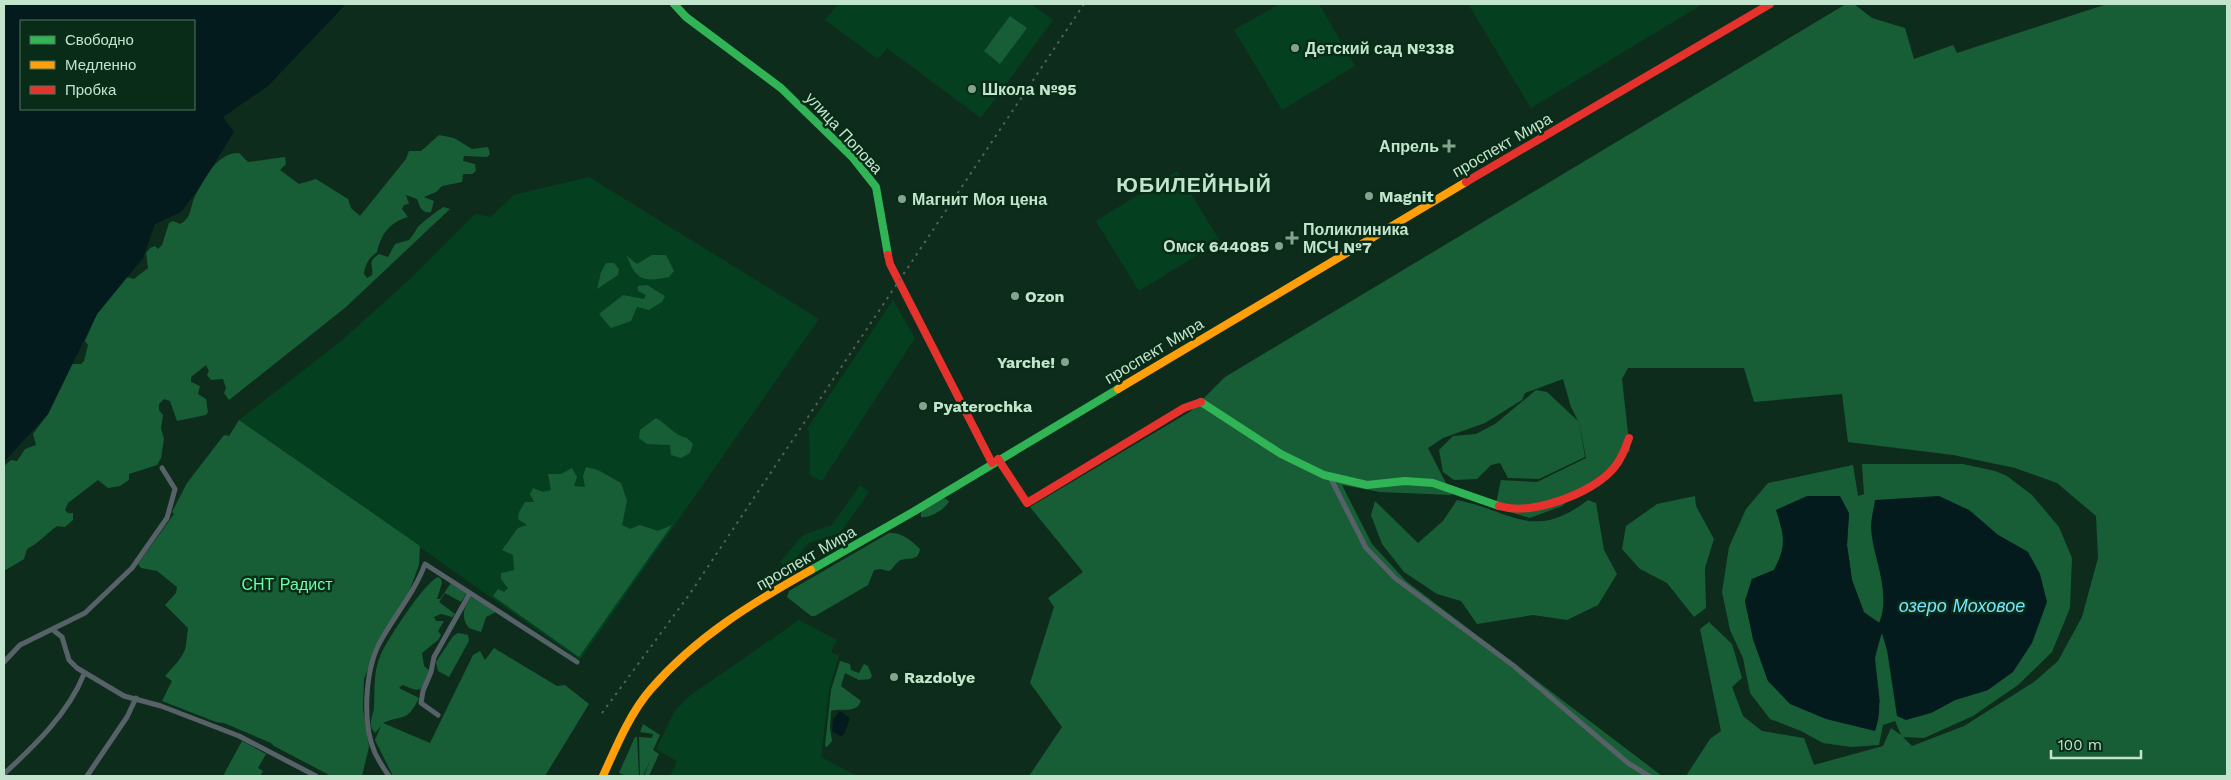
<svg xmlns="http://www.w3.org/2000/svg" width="2231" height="780" viewBox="0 0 2231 780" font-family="'Work Sans',sans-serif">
	<rect width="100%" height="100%" fill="#0e2c1c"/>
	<!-- built -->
	<path fill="#044020" d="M838 4H1031L1053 20 981 118 887 48 878 59 825 20Z
		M1279 4H1319L1355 66 1282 110 1234 30Z
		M1468 4H1703L1531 108Z
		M1177 171 1220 241 1139 291 1096 221Z
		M589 177 819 319 580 660 239 420 340 342 410 279 475 214 491 217 514 195Z
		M893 300 915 338 822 481 810 475 809 431 807 429Z
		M860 485 869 492 840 533 809 543 787 568 780 562 803 535 832 525Z
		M799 620 837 640 831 652 839 656 829 690 821 757 857 776H670L677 761 656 749 675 711 691 695Z"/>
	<!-- green -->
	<path fill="#175e36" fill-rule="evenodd" d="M1846 4H1854L1872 18 1905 28 1914 59 1953 45 1957 53 2107 4H2227V776H1686L1710 739 1721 731 1700 629 1709 622 1732 644 1742 678 1732 687 1743 716 1762 731 1804 738 1814 765 1883 746 1891 728 1901 735 1895 721 1883 725 1879 745 1851 747 1823 743 1801 731 1770 719 1750 693 1743 658 1730 630 1722 592 1729 547 1746 509 1768 483 1853 465 1858 496 1864 494 1862 464H1963L1995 471 2007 476 2032 495 2059 527 2072 558 2070 608 2052 652 2018 685 1973 716 1924 738 1903 737 1912 746 1964 726 2034 682 2058 661 2082 617 2098 558 2096 516 2057 483 2015 468 1953 455 1848 442 1842 394 1754 402 1744 368H1628L1622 379 1630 451 1562 506 1530 518 1495 508 1501 480 1537 482 1586 458 1579 422 1585 457 1539 479 1508 478 1500 463 1491 465 1477 479 1454 480 1443 472 1439 450 1453 436 1476 434 1495 424 1536 390 1547 392 1578 421 1571 407 1563 379 1525 393 1522 400 1485 423 1443 438 1428 448 1452 495 1380 492 1342 485 1372 544 1406 581 1662 776H1029L1062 727 1030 683 1054 607 1048 598 1083 572 1030 507 1191 411 1225 377ZM1969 510 1998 535 2028 552 1988 690 1955 700 1931 713 1887 650 1882 632 1875 658 1880 703 1768 681 1753 639 1745 601 1752 579 1774 570 1783 552V530L1849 513 1847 545 1852 580 1864 613 1880 623C1888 597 1879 571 1875 545Z
		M1010 16 1027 28 1000 64 984 51Z
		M439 135 454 138 472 149 488 147 490 154 487 157 464 156 463 161 475 164 476 171 472 174H463L462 182 442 186 436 192 424 197 434 201 431 212C421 214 420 206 417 199L406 195 409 204 404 205 402 209 408 217C390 222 381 234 377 252 369 258 365 264 364 274L367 278 372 275C374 264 366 263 379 254L388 257 395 244 409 240C413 236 415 231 418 227 423 222 439 209 444 207L450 209 346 307 229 400 224 393 226 388 223 379 211 380 207 375 209 371 206 365 191 377V382L200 386 198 394 206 399 208 412 206 415 177 421 170 401 164 399 159 404V410L163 415 161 428 164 439 161 458 157 465 129 474V480L120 486 108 488 98 480 68 503 65 510 68 513H73V520L65 527 57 526C46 534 39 543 27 549L24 559 4 571V466L11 460 17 461 25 449 36 445 33 434 48 414 72 364H81L84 361 88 345 85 341 97 314 127 277 134 279 148 268 146 253 150 248 155 246 158 249 162 245 169 223 173 221 180 224C190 219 190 211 193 201 201 182 217 152 239 153L248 162 285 157 286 164 280 170 299 184 316 179 348 199 351 208 360 216 406 159 409 151H421Z
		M652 255H666L674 271 669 277C644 282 636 281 627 256L637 264Z
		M606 263H614L619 269 618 275 597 289 601 272Z
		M647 285 665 296 662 302 649 310 637 307 631 321 611 328 599 314 623 295 644 299 646 295 638 291V286Z
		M656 418C667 424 675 436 687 438L693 444 690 453 681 458 671 455 670 445 647 444 639 438 640 430Z
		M239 420 420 546 419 565 409 592 378 644 364 679 363 708 369 747 362 776H331L274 746 271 743 224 723 216 722 162 701 172 681 165 676C172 668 185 656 186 645 187 638 187 634 188 628L165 605 176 593 177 587 157 571 141 568 138 564 174 514 172 512 187 483 224 435 229 436Z
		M586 467 598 470 621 483 627 501 622 525 630 529 640 525 658 531 672 525 579 657 493 596 498 589 504 592 508 588 501 579V573L514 570 513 555 502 550 518 528 527 525 518 519 519 512 525 502H534L530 494 533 488 543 492 551 490 548 474H561L572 468 577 477 574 486 585 487 583 476Z
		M1695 496 1696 506 1714 539 1705 568 1706 608 1694 617 1667 583 1640 569 1622 549 1626 526 1657 504Z
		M944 498 949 501C947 508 929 519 921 517V511Z
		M1457 500C1512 511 1533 542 1588 500L1596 503 1604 550 1617 574 1598 605 1567 620 1533 615 1477 624 1461 601 1437 594 1404 572 1382 544 1371 515 1375 501 1418 543 1443 521Z
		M889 533C901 532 911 540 920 549 918 564 906 555 898 562 894 565 893 569 889 571L880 569 874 570 868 585 815 616H811L787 597 789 591Z
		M438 577 441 579 442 583 437 599H440L451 583 467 593 461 602 445 593 439 602 455 614 452 617 441 614 434 617 436 621H444L438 631 441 635 438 640 422 653 424 666 430 671 421 689 416 690 402 685 399 688 419 698C407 723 403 714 383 723L430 743 473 655 480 651 485 660 494 648 557 686 565 685 589 704 545 776H393L375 740 381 726 375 733C367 724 373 717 374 708 375 690 373 671 381 654 388 639 424 583 438 577Z
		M471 597 496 612 486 617 481 632 469 628C460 617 464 608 471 597Z
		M458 633 468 635 469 641 449 677 438 671 436 662 453 636Z
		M840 661 850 664 851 670 859 673 864 664 868 666 872 676 870 679 859 680 845 673 841 686 861 701C855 715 842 707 831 711L830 727 832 741 827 747 825 746 831 690Z
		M643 724 660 735 653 750 659 754 649 776H644L651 759 643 776H640L639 737 652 738 653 734 640 732Z
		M635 737H637L639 776H626L619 773Z
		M242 741 266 754 258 768 263 771 260 776H223Z"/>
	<!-- water -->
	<path fill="#041b1e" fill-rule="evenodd" d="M4 4H346L268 86 223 117 234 132 198 190 181 212 155 224 143 258 97 314 48 414 4 462ZM21 21H194V109H21Z
		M1807 496H1840L1849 513 1847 545 1852 580 1864 612 1879 623C1893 592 1872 558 1871 527 1871 518 1874 508 1875 500L1939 496 1969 510 1998 535 2028 552 2040 574 2047 602 2032 643 2013 672 1988 690 1955 700 1931 713 1906 720 1897 716 1887 650 1882 633C1879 641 1875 652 1875 660 1876 683 1884 708 1875 731L1826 719 1790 704 1768 681 1753 639 1745 601 1752 579 1774 570C1787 545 1784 536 1776 510Z
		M840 711 850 718 844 735 840 736 832 731 833 719Z"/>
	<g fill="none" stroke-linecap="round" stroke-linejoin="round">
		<!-- street -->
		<path stroke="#576268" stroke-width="5" d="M1330 477 1366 548 1395 578 1514 666 1628 763 1649 776
			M53 630 62 637 69 660 77 668 124 696 161 706 239 736 316 776
			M4 662 20 645 85 613 132 568 167 518 175 489 162 468
			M438 715 421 703 423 691 431 672 434 657 470 593
			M4 774C35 745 68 714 84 674
			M87 776 127 717 136 698
			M389 776C384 769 379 761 375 753 362 724 365 672 379 644 393 617 414 594 425 564L577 662"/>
		<!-- fast -->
		<path stroke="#30b455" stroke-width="8" d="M674 4 686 17 781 88 853 158 876 187 888 255
			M1201 402 1281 454 1324 475 1367 485 1405 481 1433 483 1499 506
			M811 570 913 512 1118 389"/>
		<!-- slow -->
		<path stroke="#ff9f0a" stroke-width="8" d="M1118 389 1466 182
			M603 776C616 747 630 713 651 689 696 637 752 603 811 570"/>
		<!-- jam -->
		<path stroke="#e5322d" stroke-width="8" d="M1466 182 1770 4
			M888 255 890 264 992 463
			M998 459 1027 503 1184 408 1201 402
			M1499 506C1532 516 1590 494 1613 469 1621 460 1625 449 1629 438"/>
		<!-- rail -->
		<path stroke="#526160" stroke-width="2" stroke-dasharray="2.5 5" stroke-linecap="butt" d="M602 713 689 595 1084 4"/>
	</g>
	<!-- markers -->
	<g fill="#84a48e" stroke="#082c17" stroke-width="2">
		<circle cx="1295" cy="48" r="5"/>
		<circle cx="972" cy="89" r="5"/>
		<path d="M1446.5 138.5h5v5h5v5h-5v5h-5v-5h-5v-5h5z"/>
		<circle cx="1369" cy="196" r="5"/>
		<circle cx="902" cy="199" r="5"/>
		<path d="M1289.5 230.5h5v5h5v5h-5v5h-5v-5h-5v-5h5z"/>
		<circle cx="1279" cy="246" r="5"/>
		<circle cx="1015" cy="296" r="5"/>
		<circle cx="1065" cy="362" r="5"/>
		<circle cx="923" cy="406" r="5"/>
		<circle cx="894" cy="677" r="5"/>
	</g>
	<g text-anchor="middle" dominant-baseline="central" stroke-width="5" stroke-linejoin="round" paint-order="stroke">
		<!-- poi labels -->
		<g font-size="16" font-weight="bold" fill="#c3e4cc" stroke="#082c17" text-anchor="start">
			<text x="1305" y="48">Детский сад №338</text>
			<text x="982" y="89">Школа №95</text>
			<text x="1439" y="146" text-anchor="end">Апрель</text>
			<text x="1379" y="196">Magnit</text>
			<text x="912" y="199">Магнит Моя цена</text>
			<text x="1303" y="229">Поликлиника<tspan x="1303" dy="18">МСЧ №7</tspan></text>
			<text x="1269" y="246" text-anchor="end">Омск 644085</text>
			<text x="1025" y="296">Ozon</text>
			<text x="1055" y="362" text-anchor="end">Yarche!</text>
			<text x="933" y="406">Pyaterochka</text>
			<text x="904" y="677">Razdolye</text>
		</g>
		<!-- street labels -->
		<g font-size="16" fill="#c3e4cc" stroke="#082c17">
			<text transform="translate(844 133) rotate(47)">улица Попова</text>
			<text transform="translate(1502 145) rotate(-30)">проспект Мира</text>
			<text transform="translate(1154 351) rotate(-31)">проспект Мира</text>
			<text transform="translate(806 558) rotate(-30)">проспект Мира</text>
		</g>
		<!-- park labels -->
		<g font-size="16" fill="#6cffa4" stroke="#082c17">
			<text x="287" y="584">СНТ Радист</text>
		</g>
		<!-- water labels -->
		<g font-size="18" font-style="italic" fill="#74e5fd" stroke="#082c17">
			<text x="1962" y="605">озеро Моховое</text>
		</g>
		<!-- district labels -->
		<g font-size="21" font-weight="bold" letter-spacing="1" fill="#c3e4cc" stroke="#082c17">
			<text x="1194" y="184">ЮБИЛЕЙНЫЙ</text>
		</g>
	</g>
	<!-- border -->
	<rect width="2231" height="780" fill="none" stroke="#c3e4cc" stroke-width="10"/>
	<!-- legend -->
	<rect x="20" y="20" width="175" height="90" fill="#082c17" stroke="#53765f"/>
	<rect x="30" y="36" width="25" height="8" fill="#30b455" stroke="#53765f"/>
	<text x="65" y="45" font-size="15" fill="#c3e4cc">Свободно</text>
	<rect x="30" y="61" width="25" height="8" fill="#ff9f0a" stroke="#53765f"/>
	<text x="65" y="70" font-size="15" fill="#c3e4cc">Медленно</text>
	<rect x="30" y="86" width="25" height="8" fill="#e5322d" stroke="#53765f"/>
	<text x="65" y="95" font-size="15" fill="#c3e4cc">Пробка</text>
	<!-- scale -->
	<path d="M2051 750v8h90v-8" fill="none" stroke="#c3e4cc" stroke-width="2.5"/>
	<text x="2058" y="750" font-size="15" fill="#c3e4cc" stroke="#082c17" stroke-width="4" paint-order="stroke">100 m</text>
</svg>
